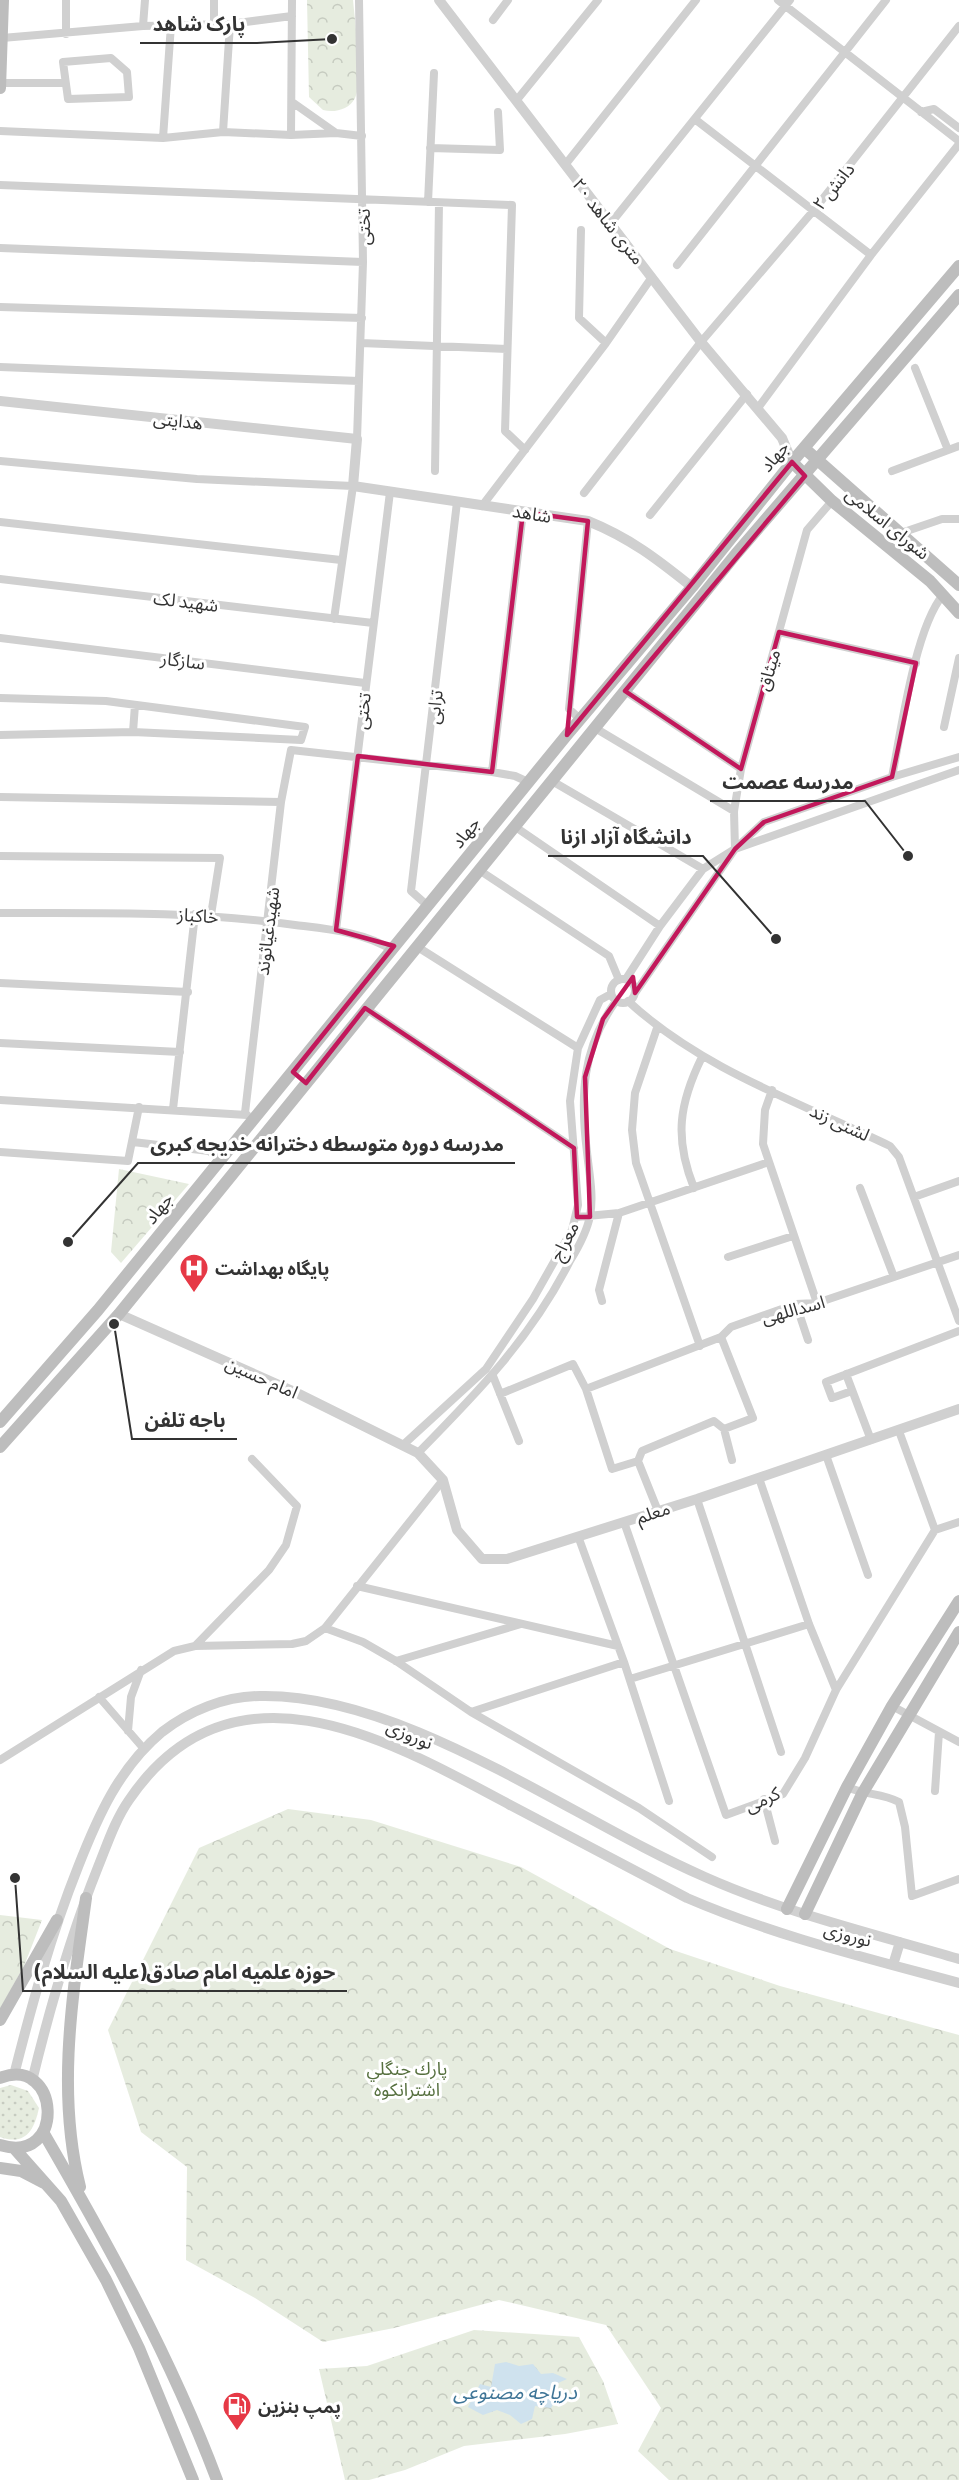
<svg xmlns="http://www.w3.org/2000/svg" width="959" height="2480" viewBox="0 0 959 2480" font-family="Barlow,'Noto Sans Arabic',sans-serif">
	<defs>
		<pattern id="grass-dots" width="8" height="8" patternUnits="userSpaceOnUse" patternTransform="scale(1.5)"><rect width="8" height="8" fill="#e6ecdf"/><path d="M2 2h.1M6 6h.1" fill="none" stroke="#c6cbc0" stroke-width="1.8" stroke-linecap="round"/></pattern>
		<pattern id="forest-crowns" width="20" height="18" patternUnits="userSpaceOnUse" patternTransform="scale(1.5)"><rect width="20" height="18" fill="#e6ecdf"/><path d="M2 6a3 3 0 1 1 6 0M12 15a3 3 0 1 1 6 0" fill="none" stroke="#c6cbc0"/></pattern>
	</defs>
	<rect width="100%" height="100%" fill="#fff"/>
	<!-- grass -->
	<path fill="url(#grass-dots)" d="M11 2085 28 2091 39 2108C34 2130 26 2146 0 2137V2088Z"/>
	<!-- forest -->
	<path fill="url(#forest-crowns)" d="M307 0H353C355 21 363 82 355 98 349 110 334 113 323 110L309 97Z
		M119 1169 189 1184 121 1263 111 1252Z
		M288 1809 371 1820 521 1867 670 1949 780 1986 959 2035V2480H669L638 2451 661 2408 606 2325 499 2300 394 2328 323 2342 255 2298 186 2260 187 2167 141 2132 108 2030 199 1848Z
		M0 1915 42 1920 24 1966 0 2009Z
		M474 2330 579 2337 603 2381 618 2424 565 2434 464 2446 405 2470 369 2480H345L319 2369 367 2366Z"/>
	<!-- water -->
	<path fill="#cfe2ee" d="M506 2362 519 2366 533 2364 541 2374 553 2373 567 2379 556 2384 558 2396 551 2408 535 2406 532 2419 521 2424 510 2415 497 2410 483 2415 468 2407 480 2384 491 2387 495 2364Z"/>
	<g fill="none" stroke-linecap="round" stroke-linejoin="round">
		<!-- minor -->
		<path stroke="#d0d0d0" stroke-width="8" d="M66 0V34
			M214 0V25
			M778 0 959 141
			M493 20 508 0
			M143 26 145 0
			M2 38 143 26 230 24 292 16
			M111 58 127 72 129 97 68 99 63 62Z
			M0 83H65
			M516 101 598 0
			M292 102 336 133 362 136
			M921 112 934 109 959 128
			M696 120 871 255
			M0 131 163 138 223 132 291 135 336 133
			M223 132 230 24
			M291 135 292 0
			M163 138 171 25
			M430 148 500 150 498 112
			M565 165 696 0
			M0 185 512 205 505 431 525 450
			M428 202 434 73
			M611 223 790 0
			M581 230 579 318 606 343
			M0 248 363 262
			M677 265 886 0
			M0 307 362 318
			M361 343 507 349
			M0 367 359 381
			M915 368 948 450
			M758 408 871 255 959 144
			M357 439 363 262 359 0
			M0 461 197 479 353 486 334 619
			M435 471 439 203
			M892 471 959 446
			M584 493 701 342 814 210 959 26
			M482 506 606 343 652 277
			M650 515 747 394
			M0 522 341 560
			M901 533 942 519H959
			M0 579 373 623
			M779 632 916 663
			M0 638 365 683
			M625 691 741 769
			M0 698 106 701 305 727 301 740 133 732 0 735
			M580 719 569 709 588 521
			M944 727 959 658
			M595 728 734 811
			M133 732 135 705
			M492 772 523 512
			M892 777C901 731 915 628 943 595
			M552 781 703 869
			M0 797 281 802
			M514 826 660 926
			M735 849 734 811 741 769 807 530 832 501
			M0 856 220 858 211 915
			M479 870 609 956 619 980
			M428 906 411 891 457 502
			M0 913C99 913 197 911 295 925 327 929 364 932 392 950
			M336 930 390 492
			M416 946 578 1048
			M626 979 660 926 703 869 735 849 764 822 892 777 959 757
			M611 991a12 12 0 1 1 24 0a12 12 0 1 1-24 0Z
			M0 983 188 992
			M635 993 735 849 959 770
			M628 1001C701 1069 801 1103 890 1146L899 1157 959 1321
			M365 1008 574 1148
			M657 1028 635 1093 632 1130 636 1163 700 1346
			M0 1043 180 1052
			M772 1090 765 1110 763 1144 817 1303
			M0 1100 247 1115
			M173 1109 195 914
			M245 1113 281 802 291 750 492 772 515 776 528 782
			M133 1142 209 1151 221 1160
			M0 1152 128 1161 139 1107
			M694 1188C674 1138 679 1104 702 1057
			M860 1188 894 1277
			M914 1197 959 1181
			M577 1217 619 1213 769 1162
			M728 1257 793 1236
			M602 1301 599 1290 619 1213
			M796 1304 808 1340
			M846 1374 871 1440
			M493 1376 519 1441
			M586 1389 721 1337 731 1327 796 1304 817 1303 959 1255
			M852 1391 832 1398 826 1382 959 1331
			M500 1394 573 1364 586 1389 612 1469 638 1461 658 1511
			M724 1429 732 1460
			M899 1431 935 1530
			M403 1445 486 1369 533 1299 572 1230 578 1205 570 1101 578 1048 600 1000 611 994
			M418 1453C478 1392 531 1338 570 1261 578 1248 587 1231 590 1216 594 1195 589 1173 587 1152 580 1096 582 1048 616 1001
			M826 1455 868 1575
			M638 1461 642 1451 714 1421 724 1429 753 1418 721 1337
			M759 1478 809 1624 836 1690
			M697 1499 781 1752
			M624 1522 726 1815 783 1794 805 1758 836 1690 935 1530 959 1522
			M578 1536 624 1662 669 1801
			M357 1586 618 1646
			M325 1628 363 1642 396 1661 471 1712 639 1808 712 1857
			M195 1646 269 1570 286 1545 297 1506 252 1459
			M396 1661 521 1624
			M630 1679 809 1624
			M99 1697 144 1749
			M892 1706 959 1742
			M471 1712 624 1662
			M128 1731 131 1697 141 1670
			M0 1760 174 1651 195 1646 292 1644 306 1641 325 1628 443 1480
			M847 1787C865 1795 882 1793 899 1802L905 1827 912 1896 959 1879
			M935 1791 939 1732
			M764 1799 775 1841"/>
		<!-- tertiary -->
		<path stroke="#d0d0d0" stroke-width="10" d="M439 0 701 342 782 438 792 462
			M0 401 357 439 353 486 588 521C630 538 657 559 692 587
			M119 1314 297 1393 418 1453 443 1480 457 1530 482 1559H507L697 1499 959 1409
			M893 1965 900 1942
			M14 2075C32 2004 51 1935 78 1867 98 1816 119 1768 162 1732 189 1711 225 1696 260 1696 405 1693 573 1820 705 1877 786 1913 874 1934 959 1959
			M32 2081C50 2007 70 1937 98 1867 107 1845 115 1820 129 1800 231 1650 388 1739 510 1805 569 1836 628 1867 687 1898 775 1936 867 1958 959 1983"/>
		<!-- secondary -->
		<path stroke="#bdbdbd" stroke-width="12" d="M0 88 3 0
			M804 448 959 585
			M792 462 832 501 930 581 959 613
			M0 1422 98 1310 566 736 692 587 792 462 959 266
			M0 1447 119 1314 736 554 959 295
			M787 1909 847 1787 892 1706 959 1601
			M805 1914 862 1794 959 1632
			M0 2020 57 1920
			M0 2078C60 2054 67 2166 0 2145
			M43 2132C108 2244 171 2358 217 2480
			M14 2148 61 2201 106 2280 139 2348 193 2480
			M0 2168 21 2171 44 2183
			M80 2187C56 2091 73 1993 86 1898"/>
	</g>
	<!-- marked area -->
	<path fill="none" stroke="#c2185b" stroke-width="4.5" stroke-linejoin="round" d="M792 462 805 476 625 691 741 769 779 632 916 663 892 777 764 822 735 849 635 993 633 977 603 1019 585 1077 590 1217H577L574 1148 365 1008 306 1083 293 1072 394 946 336 930 358 756 492 772 523 512 588 521 567 735Z"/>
	<!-- icons -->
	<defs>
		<g id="hospital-pin" transform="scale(1.5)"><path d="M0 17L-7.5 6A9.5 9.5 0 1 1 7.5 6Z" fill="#e63946" stroke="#fff"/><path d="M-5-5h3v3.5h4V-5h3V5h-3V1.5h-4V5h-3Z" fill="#fff"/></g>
		<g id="fuel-pin" transform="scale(1.5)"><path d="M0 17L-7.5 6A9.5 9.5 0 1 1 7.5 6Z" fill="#e63946" stroke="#fff"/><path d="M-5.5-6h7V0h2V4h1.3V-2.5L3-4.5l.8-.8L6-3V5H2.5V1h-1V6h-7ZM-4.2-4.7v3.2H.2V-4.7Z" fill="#fff"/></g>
	</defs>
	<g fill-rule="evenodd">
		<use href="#hospital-pin" x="194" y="1268"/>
		<use href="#fuel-pin" x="237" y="2406"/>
	</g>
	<g text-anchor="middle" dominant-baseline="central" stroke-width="6" stroke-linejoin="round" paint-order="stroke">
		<!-- street labels -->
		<g font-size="18" fill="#333" stroke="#fff">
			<text transform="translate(833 186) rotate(-51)">دانش ۲</text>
			<text transform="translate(609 221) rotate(52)">۲۰ متری شاهد</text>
			<text transform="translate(363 227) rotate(-91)">تختی</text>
			<text transform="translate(178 420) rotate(6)">هدایتی</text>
			<text transform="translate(774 456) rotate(-50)">جهاد</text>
			<text transform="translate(532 513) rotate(9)">شاهد</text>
			<text transform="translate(888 523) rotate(39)">شورای اسلامی</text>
			<text transform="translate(186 601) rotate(7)">شهید لک</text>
			<text transform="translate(183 660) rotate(7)">سازگار</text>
			<text transform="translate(768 670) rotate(-74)">میثاق</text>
			<text transform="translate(434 707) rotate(-84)">ترابی</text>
			<text transform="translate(362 711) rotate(-84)">تختی</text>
			<text transform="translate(465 832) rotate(-51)">جهاد</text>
			<text transform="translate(198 915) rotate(4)">خاکباز</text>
			<text transform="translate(267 931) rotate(-83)">شهید‌غیاثوند</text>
			<text transform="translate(840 1122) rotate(25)">لشنی زند</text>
			<text transform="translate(158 1208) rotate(-51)">جهاد</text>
			<text transform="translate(564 1241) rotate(-63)">معراج</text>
			<text transform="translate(793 1309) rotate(-15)">اسداللهی</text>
			<text transform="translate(262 1377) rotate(24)">امام حسین</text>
			<text transform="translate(653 1512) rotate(-18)">معلم</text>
			<text transform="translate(410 1734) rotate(23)">نوروزی</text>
			<text transform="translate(762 1799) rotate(-25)">کرمی</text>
			<text transform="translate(848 1934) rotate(15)">نوروزی</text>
		</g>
		<!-- poi labels -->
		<g font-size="18" font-weight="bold" fill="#333" stroke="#fff" text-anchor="start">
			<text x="215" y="1268">پایگاه بهداشت</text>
			<text x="258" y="2406">پمپ بنزین</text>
		</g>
		<!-- park labels -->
		<g font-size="18" fill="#56703f" stroke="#fff">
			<text x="407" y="2068">پارك جنگلي<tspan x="407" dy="21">اشترانكوه</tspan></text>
		</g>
		<!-- water labels -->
		<g font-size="20" font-style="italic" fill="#3f7597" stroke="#fff">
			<text x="515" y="2391">دریاچه مصنوعی</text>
		</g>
	</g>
	<!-- callouts -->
	<path fill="none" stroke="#333" stroke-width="2" d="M332 39L257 43H140M908 856L865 801H710M776 939L703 856H548M68 1242L138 1163H515M114 1324L132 1439H237M15 1878L23 1991H347"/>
	<g fill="#333" stroke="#fff" stroke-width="2">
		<circle cx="332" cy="39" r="6"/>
		<circle cx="908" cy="856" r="6"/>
		<circle cx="776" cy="939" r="6"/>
		<circle cx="68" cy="1242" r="6"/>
		<circle cx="114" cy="1324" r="6"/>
		<circle cx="15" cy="1878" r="6"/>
	</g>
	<g font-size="20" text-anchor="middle" font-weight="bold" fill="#333" stroke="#fff" stroke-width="6" stroke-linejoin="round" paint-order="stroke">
		<text x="199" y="31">پارک شاهد</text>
		<text x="788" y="789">مدرسه عصمت</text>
		<text x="626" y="844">دانشگاه آزاد ازنا</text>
		<text x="327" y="1151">مدرسه دوره متوسطه دخترانه خدیجه کبری</text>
		<text x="185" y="1427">باجه تلفن</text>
		<text x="185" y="1979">حوزه علمیه امام صادق(علیه السلام)</text>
	</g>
</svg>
